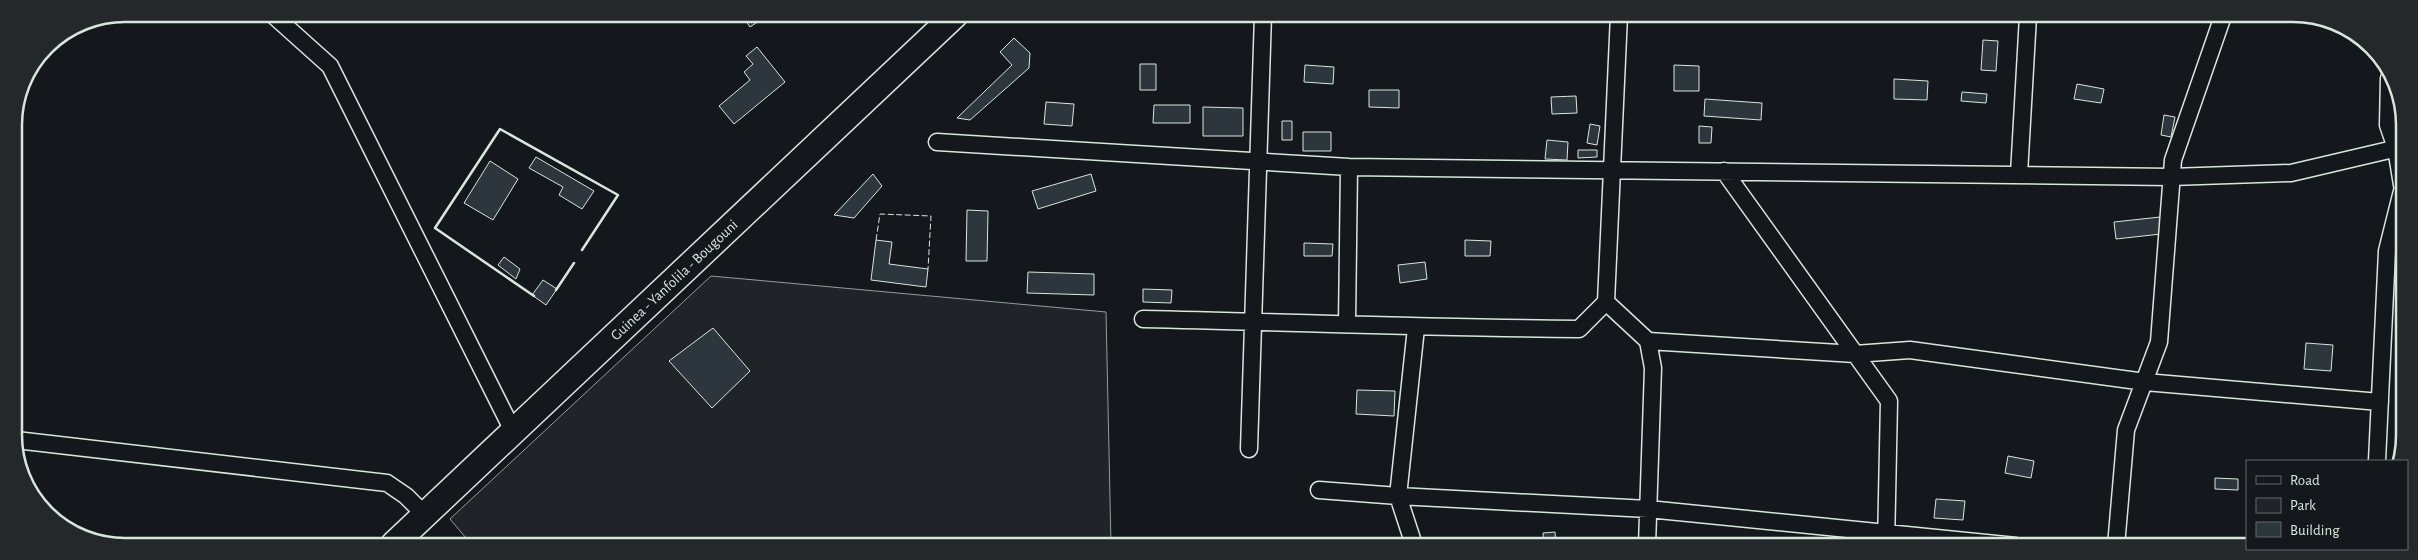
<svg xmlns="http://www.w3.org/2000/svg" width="2418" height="560" viewBox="0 0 2418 560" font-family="'Alegreya Sans',sans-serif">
	<rect width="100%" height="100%" fill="#14181c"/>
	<!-- green -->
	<path fill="#202428" stroke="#939e99" d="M711 276 1106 312 1111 545 471 544 450 519Z"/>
	<!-- building -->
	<path fill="#2c363c" stroke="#d8e6dc" d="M741 14H754L759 21 750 27Z
		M1014 38 1030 53 1029 68 970 120 957 118 1012 65 1000 52Z
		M1983 40 1998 41 1996 71 1981 70Z
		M757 47 785 82 734 124 719 106 750 80 744 72 753 64 746 56Z
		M1140 64H1156V90H1140Z
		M1305 65 1334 67 1333 84 1304 82Z
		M1674 65 1699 66V91H1674Z
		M1894 79 1928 81 1927 100 1894 99Z
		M2077 84 2104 89 2101 103 2074 99Z
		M1369 90H1399V108L1369 107Z
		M1962 92 1987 94 1986 103 1961 101Z
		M1576 96 1577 113 1552 114 1551 97Z
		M1705 99 1762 103 1761 120 1704 116Z
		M1046 102 1074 104 1072 126 1044 124Z
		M1154 105H1190V123H1153Z
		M1203 107 1243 108V136H1203Z
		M2164 115 2175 117 2171 137 2161 135Z
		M1282 121H1292V140H1282Z
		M1590 124 1600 126 1597 145 1587 143Z
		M1699 126 1712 127 1711 143H1699Z
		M1303 132H1331V151H1303Z
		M1547 140 1568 142 1567 160 1545 159Z
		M1578 150H1597V157L1578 158Z
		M536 157 594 191 582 209 559 195 563 187 529 168Z
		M490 161 518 179 493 220 464 203Z
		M873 174 882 186 854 218 834 215Z
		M1091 174 1096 191 1038 209 1032 191Z
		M967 210 988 211 987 261H966Z
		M2160 217 2161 234 2116 239 2114 222Z
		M876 240 892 242 889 264 928 269 926 287 871 280Z
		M1465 240 1491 241 1490 256H1465Z
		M1304 243 1333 244 1332 256H1304Z
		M504 257 520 269 516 279 498 265Z
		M1425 262 1427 279 1400 283 1398 265Z
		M1028 272 1094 274V295L1027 293Z
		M543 280 557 289 546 305 532 295Z
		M1143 289 1172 290 1171 303 1143 302Z
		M713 328 750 371 712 408 669 361Z
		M2306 343 2333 345 2331 371 2304 369Z
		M1357 390 1395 391 1394 416 1356 414Z
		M2008 456 2034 461 2031 478 2005 473Z
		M2215 478 2238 479V490L2215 489Z
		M1936 499 1965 501 1963 520 1934 518Z
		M1555 532 1556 545H1544L1543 533Z"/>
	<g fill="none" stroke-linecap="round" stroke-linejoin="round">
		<!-- street casing -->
		<g stroke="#d8e6dc" stroke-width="19">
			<path id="street" d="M272 14 330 66 513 431
				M1619 15 1606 302 1648 341 1653 368 1647 545
				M2389 78 2388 125 2396 148 2402 185
				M937 142 1349 167 2171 177 2291 173 2402 147
				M1724 171 1889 401 1886 546
				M2019 174 2028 16
				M1143 319C1289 322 1434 328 1579 329L1606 302
				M1347 324 1349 167
				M1648 341 1855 354 1910 350 2145 382 2380 402
				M16 440 387 483 406 496 425 515
				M1249 449 1263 15
				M2377 461 2387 251 2402 191
				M1319 490 1398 496 1648 509 2016 546
				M1414 545 1398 496 1416 328
				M2116 546 2126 430 2159 342 2173 160 2223 16"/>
		</g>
		<!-- primary casing -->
		<g stroke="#d8e6dc" stroke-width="28">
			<g id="primary">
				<path id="s1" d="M394 544 955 15"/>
			</g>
		</g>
		<!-- street -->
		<use href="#street" stroke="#14181c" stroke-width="16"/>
		<!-- primary -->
		<use href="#primary" stroke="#14181c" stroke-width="25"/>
		<!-- fence -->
		<path stroke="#d8e6dc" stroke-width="1" stroke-dasharray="6 2.5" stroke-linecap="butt" d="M876 240 880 214 931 216 928 269"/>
		<!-- wall -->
		<path stroke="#d8e6dc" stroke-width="2.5" d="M556 290 574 263
			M534 296 435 228 500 129 618 195 582 250"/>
	</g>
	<g text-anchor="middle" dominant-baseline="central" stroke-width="4" stroke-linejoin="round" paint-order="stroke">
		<!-- street labels -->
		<g font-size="15" fill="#d8e6dc" stroke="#14181c">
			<text stroke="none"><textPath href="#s1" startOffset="385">Guinea - Yanfolila - Bougouni</textPath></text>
		</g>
	</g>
	<!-- crop -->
	<path d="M0 0H2418V560H0ZM125 22H2293A103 103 0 0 1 2396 125V435A103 103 0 0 1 2293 538H125A103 103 0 0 1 22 435V125A103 103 0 0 1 125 22Z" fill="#24282b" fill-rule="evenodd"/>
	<path fill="none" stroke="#d8e6dc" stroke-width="2.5" d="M125 22H2293A103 103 0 0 1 2396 125V435A103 103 0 0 1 2293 538H125A103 103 0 0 1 22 435V125A103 103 0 0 1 125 22Z"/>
	<!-- legend -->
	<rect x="2246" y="460" width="162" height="90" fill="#14181c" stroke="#626a69"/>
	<rect x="2256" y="476" width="25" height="8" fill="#14181c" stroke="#626a69"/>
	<text x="2290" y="485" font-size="15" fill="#d8e6dc">Road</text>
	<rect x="2256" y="498" width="25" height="15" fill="#202428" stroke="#626a69"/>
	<text x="2290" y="510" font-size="15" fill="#d8e6dc">Park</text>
	<rect x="2256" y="522" width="25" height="15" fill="#2c363c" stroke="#626a69"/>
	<text x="2290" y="535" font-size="15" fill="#d8e6dc">Building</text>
</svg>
